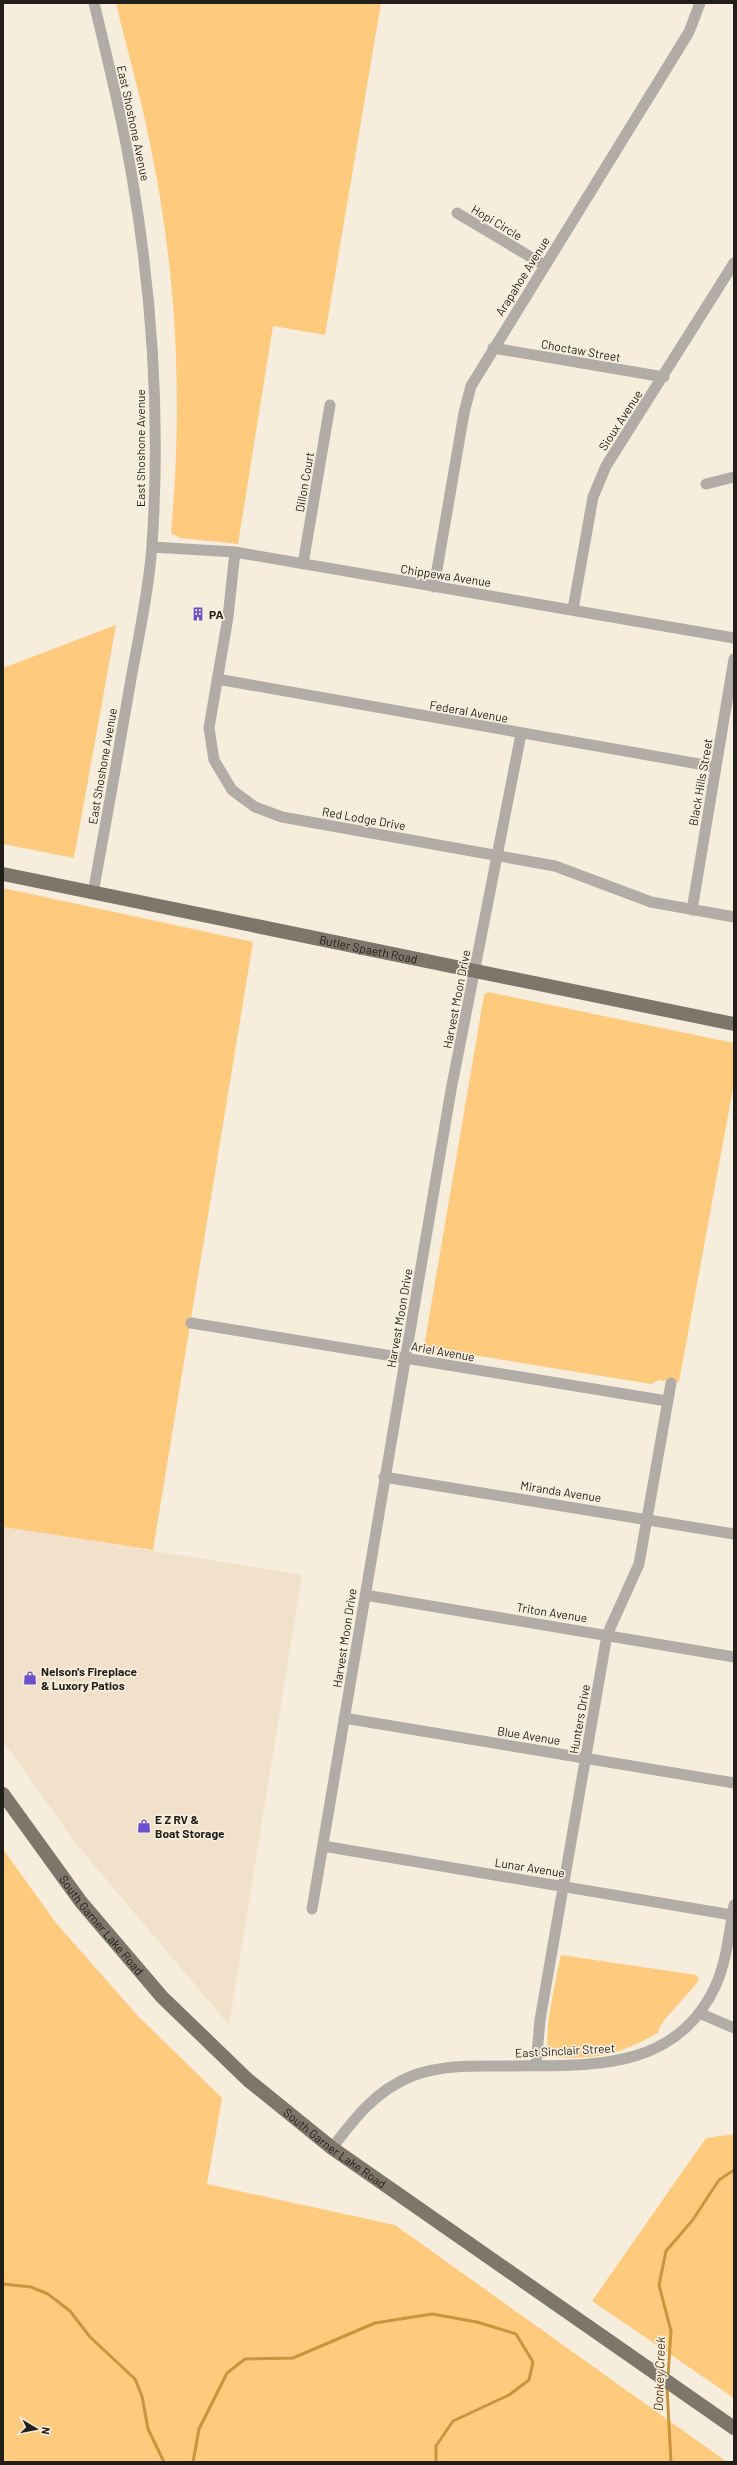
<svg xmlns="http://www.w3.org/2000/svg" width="737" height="2465" viewBox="0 0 737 2465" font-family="Barlow,sans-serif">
	<rect width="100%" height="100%" fill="#f7eddd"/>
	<!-- built -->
	<path fill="#f1e1cb" d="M3 1527 302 1575 229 2025 77 1845 3 1741Z"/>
	<!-- green -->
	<path fill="#fdca7e" d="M116 3H381L325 335 273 326 238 544 180 538 171 533C183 403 177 272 150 144 141 97 127 50 116 3Z
		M116 625 74 858 3 844V668Z
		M3 888 253 942 153 1550 3 1527Z
		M488 992 734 1043V1083L679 1382 659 1380 651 1384 424 1347 484 995Z
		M3 1849 56 1923 138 2016 222 2098 207 2184 395 2225 727 2462H3Z
		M561 1955 696 1975 699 1979C691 1994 660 2019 658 2033 619 2055 595 2060 550 2057 541 2043 557 1974 561 1955Z
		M734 2134V2398L592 2301 706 2138Z"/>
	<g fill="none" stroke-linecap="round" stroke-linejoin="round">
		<!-- stream -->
		<path stroke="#ca953c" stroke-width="3" d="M3 2284 31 2287 48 2294 70 2311 90 2337 135 2379 142 2396 148 2429 164 2462
			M668 2376 671 2331 659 2285 666 2251 692 2221 719 2180 734 2170
			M667 2388 671 2462
			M193 2462 199 2429 227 2373 245 2359 293 2358 375 2323 432 2314 477 2322 516 2334 533 2362 529 2380 509 2395 453 2421 436 2446V2462"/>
		<!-- minor -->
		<path stroke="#b1ada6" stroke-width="11" d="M457 213 544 265
			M493 348 664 377
			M706 484 734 477
			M152 547 235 552 734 638
			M235 552 228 617 209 728 214 760 232 790 255 807 282 817 555 866 651 902 734 917
			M303 564 330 405
			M434 587 464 413 471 386 689 32 700 3
			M573 609 593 497 606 466 734 263
			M217 679 716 767
			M93 893C106 822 119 750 131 679 139 635 149 589 152 545 160 427 153 306 134 189 124 126 109 65 94 3
			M692 910 734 659
			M191 1323 667 1401
			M384 1477 734 1534
			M365 1595 734 1657
			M344 1718 734 1783
			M323 1846 732 1915
			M312 1909 451 1090 521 734
			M699 2013 734 2028
			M536 2065 540 2020 607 1635 639 1564 671 1383
			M332 2148C354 2119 376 2090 412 2076 443 2064 477 2066 510 2066 590 2065 675 2072 715 1987 727 1961 729 1932 734 1905"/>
		<!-- major -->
		<g stroke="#7e766b" stroke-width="14">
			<path id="s1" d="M3 874 734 1024"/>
			<path id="s2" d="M3 1794 81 1902 162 1997 248 2080 332 2148 734 2428"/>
		</g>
	</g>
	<!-- icons -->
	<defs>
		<g id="building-bare" transform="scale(1.08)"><path d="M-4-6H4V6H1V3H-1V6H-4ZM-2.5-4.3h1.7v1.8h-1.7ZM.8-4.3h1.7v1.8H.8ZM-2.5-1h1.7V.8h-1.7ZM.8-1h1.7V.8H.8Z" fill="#6851ca" stroke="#f7eddd" stroke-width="2.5" paint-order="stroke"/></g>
		<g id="shop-bare" transform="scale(1.08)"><path d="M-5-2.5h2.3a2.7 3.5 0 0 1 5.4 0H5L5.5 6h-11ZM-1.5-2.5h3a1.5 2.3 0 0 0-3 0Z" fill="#6851ca" stroke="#f7eddd" stroke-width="2.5" paint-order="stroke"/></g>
	</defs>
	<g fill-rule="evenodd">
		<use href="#building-bare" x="198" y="614"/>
		<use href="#shop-bare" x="30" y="1678"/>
		<use href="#shop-bare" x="144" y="1826"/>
	</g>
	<g text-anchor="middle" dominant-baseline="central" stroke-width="3.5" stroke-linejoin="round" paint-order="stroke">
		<!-- street labels -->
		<g font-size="12" fill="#221e19" stroke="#f7eddd">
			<text transform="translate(134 123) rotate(78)">East Shoshone Avenue</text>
			<text transform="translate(497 222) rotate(31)">Hopi Circle</text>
			<text transform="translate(522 276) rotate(-58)">Arapahoe Avenue</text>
			<text transform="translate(581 350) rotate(10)">Choctaw Street</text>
			<text transform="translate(620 420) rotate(-57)">Sioux Avenue</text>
			<text transform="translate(140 448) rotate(-90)">East Shoshone Avenue</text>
			<text transform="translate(304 482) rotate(-80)">Dillon Court</text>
			<text transform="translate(446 575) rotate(9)">Chippewa Avenue</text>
			<text transform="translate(469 711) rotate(10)">Federal Avenue</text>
			<text transform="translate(102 766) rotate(-80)">East Shoshone Avenue</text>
			<text transform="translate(700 782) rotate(-80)">Black Hills Street</text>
			<text transform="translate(364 818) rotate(10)">Red Lodge Drive</text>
			<text stroke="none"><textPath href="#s1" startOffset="373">Butler Spaeth Road</textPath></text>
			<text transform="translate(456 999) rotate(-79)">Harvest Moon Drive</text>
			<text transform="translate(399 1318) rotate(-80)">Harvest Moon Drive</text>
			<text transform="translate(443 1351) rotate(10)">Ariel Avenue</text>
			<text transform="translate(561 1491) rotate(9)">Miranda Avenue</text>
			<text transform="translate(552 1612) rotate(9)">Triton Avenue</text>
			<text transform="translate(344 1638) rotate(-81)">Harvest Moon Drive</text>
			<text transform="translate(579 1719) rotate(-80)">Hunters Drive</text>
			<text transform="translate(529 1735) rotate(9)">Blue Avenue</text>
			<text transform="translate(530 1867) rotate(9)">Lunar Avenue</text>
			<text stroke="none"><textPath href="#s2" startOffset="164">South Garner Lake Road</textPath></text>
			<text transform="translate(565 2050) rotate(-3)">East Sinclair Street</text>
			<text stroke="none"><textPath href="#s2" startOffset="488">South Garner Lake Road</textPath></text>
		</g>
		<!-- poi labels -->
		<g font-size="12" font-weight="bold" fill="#221e19" stroke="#f7eddd" text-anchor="start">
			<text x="209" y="614">PA</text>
			<text x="41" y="1671">Nelson's Fireplace<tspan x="41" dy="14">&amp; Luxory Patios</tspan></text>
			<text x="155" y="1819">E Z RV &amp;<tspan x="155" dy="14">Boat Storage</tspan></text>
		</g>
		<!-- water labels -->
		<g font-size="13" font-style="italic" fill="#533d18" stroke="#f7eddd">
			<text transform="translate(659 2374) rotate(-88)">Donkey Creek</text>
		</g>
	</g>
	<!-- border -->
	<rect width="737" height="2465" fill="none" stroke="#221e19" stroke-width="8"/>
	<!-- north arrow -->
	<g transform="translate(36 2429) rotate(100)" stroke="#f7eddd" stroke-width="3" paint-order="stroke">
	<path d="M0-3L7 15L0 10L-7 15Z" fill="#221e19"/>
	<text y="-6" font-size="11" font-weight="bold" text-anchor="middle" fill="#221e19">N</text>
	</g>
</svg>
